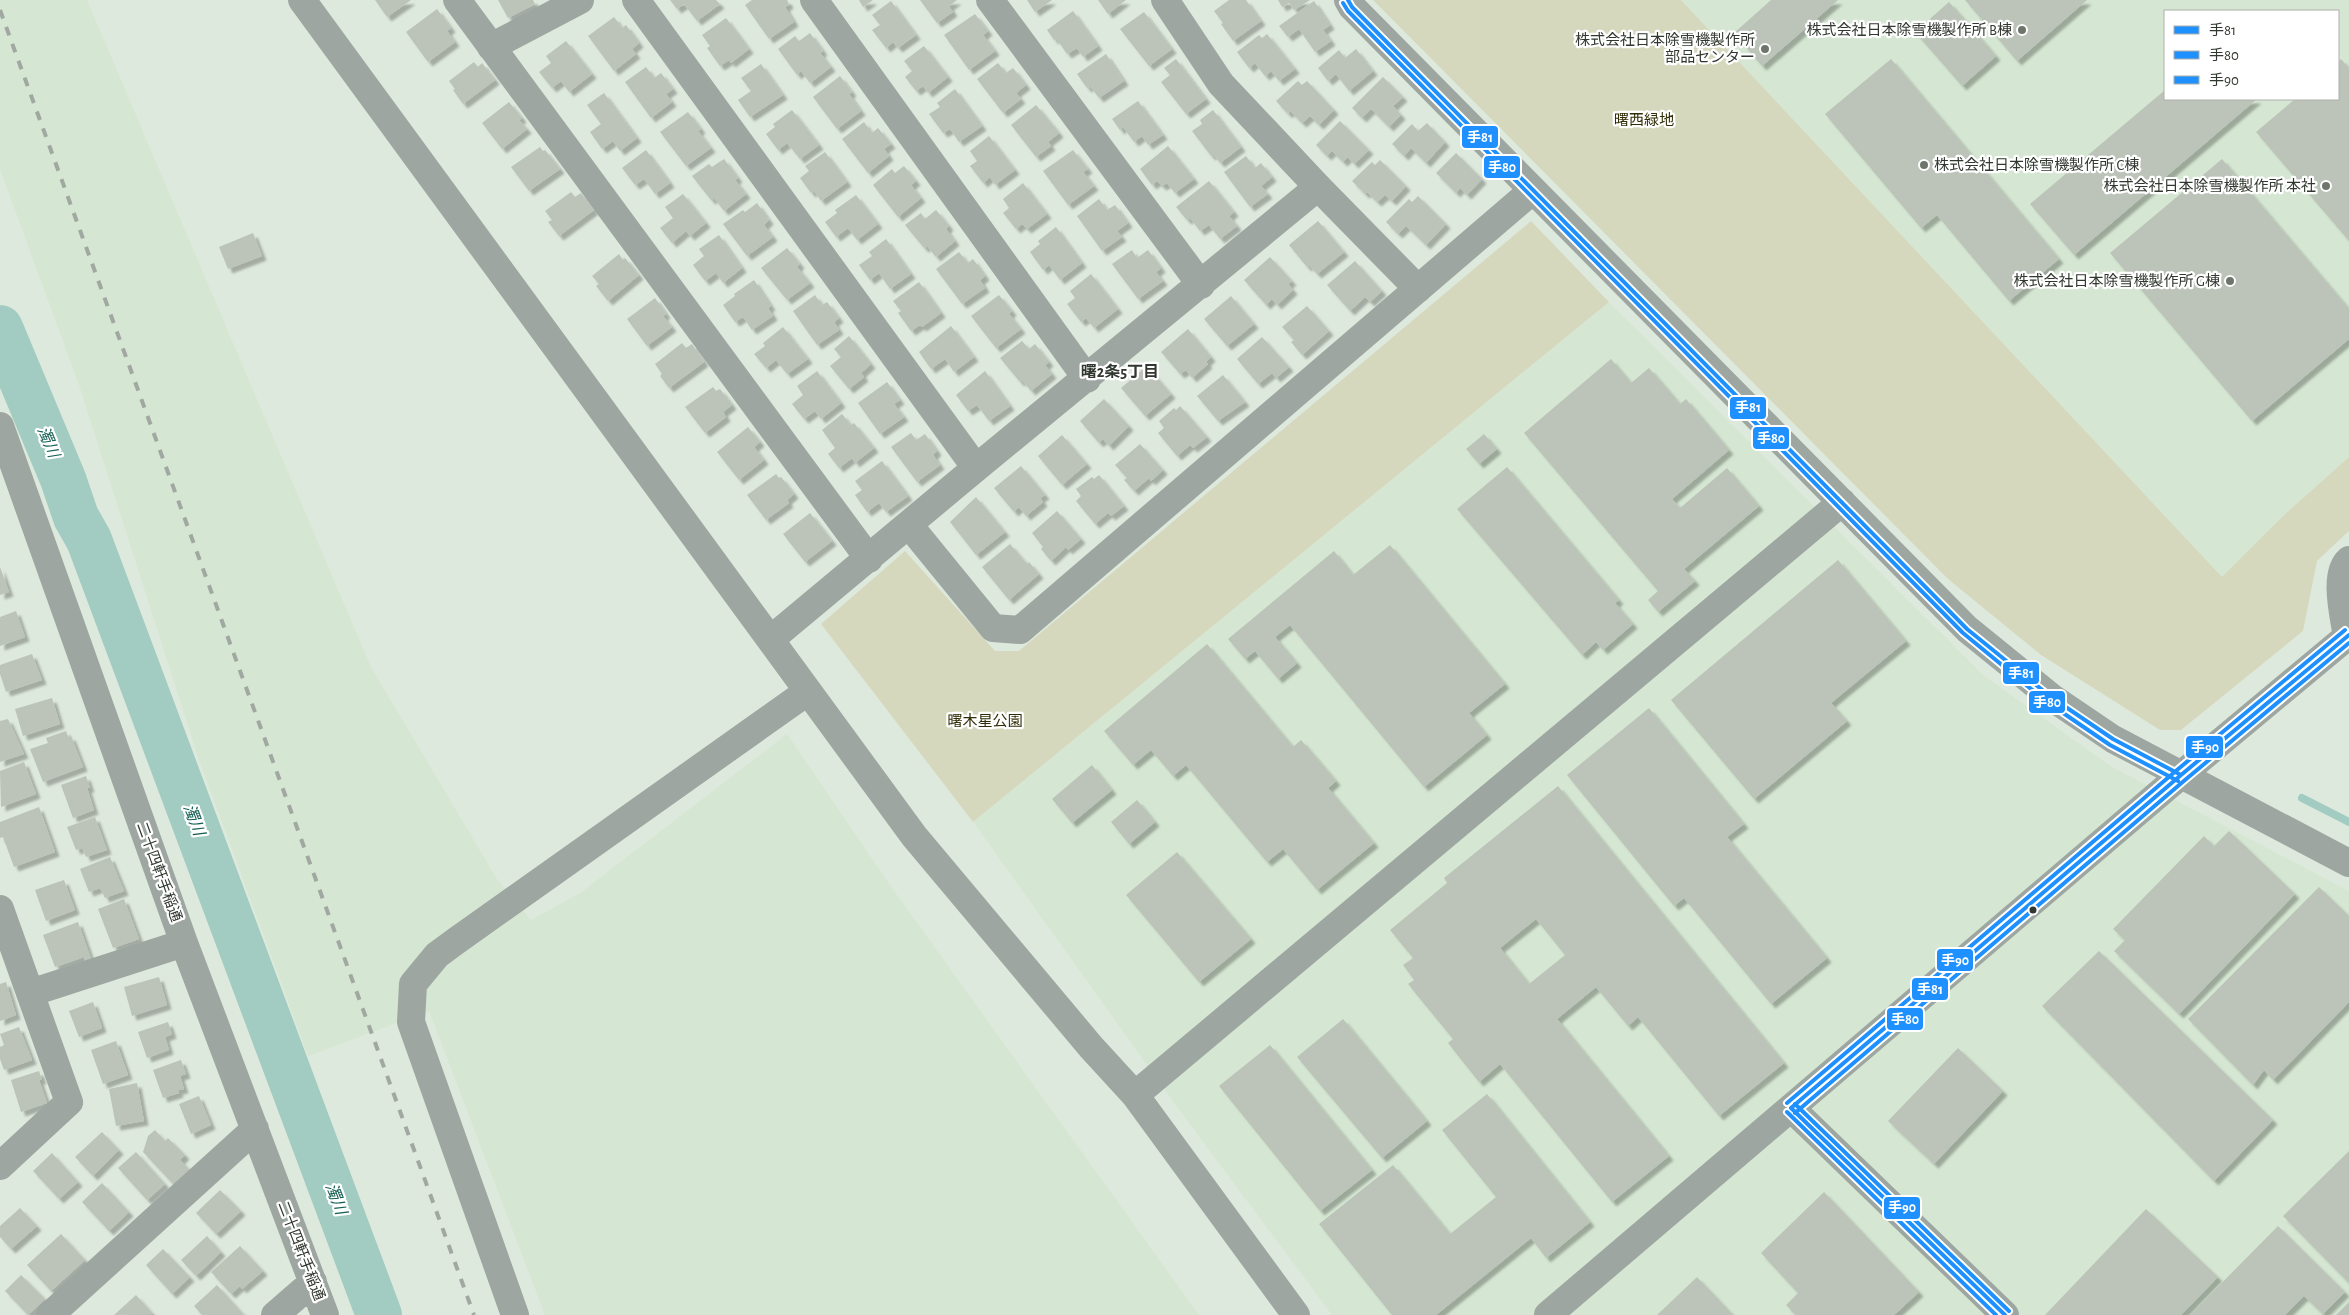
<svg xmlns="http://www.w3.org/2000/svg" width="2349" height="1315" viewBox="0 0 2349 1315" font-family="'Alegreya Sans','Noto Sans JP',sans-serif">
	<defs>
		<filter id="shadow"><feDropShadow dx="4.5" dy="4.5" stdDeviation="1" flood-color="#0004"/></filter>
	</defs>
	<rect width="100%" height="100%" fill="#dee9dd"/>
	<!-- built -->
	<path fill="#d5e7d2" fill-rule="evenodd" d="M0 0H87L371 667 497 879 531 920 580 893 787 734 892 888 1199 1315H545L429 1011 308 1056 199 760 79 385 0 169Z
		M1681 0H2349V457L2284 515 2222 578ZM2165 11H2338V99H2165Z
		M1609 302 1983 675 2112 767 2349 891V1315H1332L1177 1107 973 822Z"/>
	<!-- green -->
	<path fill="#d6d8be" d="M1373 0H1681L2222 577 2284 515 2349 457V531L2317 561 2303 631 2181 730H2160L2041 655 1948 579Z
		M1531 221 1609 302 973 822 821 624 905 551 995 651H1019Z"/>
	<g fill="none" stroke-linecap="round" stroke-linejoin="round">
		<!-- stream -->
		<path stroke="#a2ccc1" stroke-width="8" d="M50 487 63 479
			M2302 798 2349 822"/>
		<!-- river -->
		<path stroke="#a2ccc1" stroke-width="46" d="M0 328 63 479 76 517 89 540 379 1315"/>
	</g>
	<!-- building -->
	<path fill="#bcc3b9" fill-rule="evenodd" filter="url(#shadow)" d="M375 0H411L387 17Z
		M498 0H533L535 4 508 18Z
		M670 0H716L720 4 697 21 684 4 677 9Z
		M752 0H787L789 4 785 7 794 22 769 39 745 5Z
		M859 0H873L863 7Z
		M920 0H957L949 6 953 12 937 23Z
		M1027 0H1052L1035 12Z
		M1098 0H1126L1108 14Z
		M1229 0H1246L1261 21 1233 41 1221 24 1223 23 1214 11Z
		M1278 0H1310L1294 10 1289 3 1282 7Z
		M1771 0H1838L1762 66 1734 33Z
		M1965 0H2087L2017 61Z
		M891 1 916 35 898 48 893 42 886 48 872 30 880 25 872 15Z
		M1314 1 1330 25 1323 30 1331 41 1315 52 1299 29 1288 37 1279 26Z
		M1949 2 1996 56 1962 86 1915 32Z
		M437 9 451 28 447 31 455 42 428 62 406 32Z
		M1073 11 1098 46 1083 57 1077 48 1067 54 1056 38 1054 40 1047 30Z
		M1144 12 1172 49 1149 66 1120 29Z
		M975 14 988 31 983 35 995 51 969 70 944 35Z
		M614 17 622 28 626 25 639 43 632 49 636 54 614 71 588 36Z
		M726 18 749 49 731 63 729 60 720 66 707 48 710 46 702 35Z
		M810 33 823 51 820 53 831 67 810 83 801 71 797 75 778 49 795 36 799 41Z
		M1267 34 1295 69 1279 81 1271 71 1265 76 1255 63 1249 68 1237 52 1259 35 1262 38Z
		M566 41 592 74 569 92 561 81 552 88 539 72 551 63 546 56Z
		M924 46 948 77 928 93 923 86 916 91 905 77 912 71 904 61Z
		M1356 49 1373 71 1349 91 1336 74 1328 81 1318 68 1339 50 1345 58Z
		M1106 54 1124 81 1099 98 1090 86 1087 88 1077 74Z
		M1176 59 1206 99 1186 114 1161 82 1170 75 1164 68Z
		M1891 59 2059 259 2009 301 1937 215 1921 228 1825 114Z
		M2341 59 2349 68V241L2256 132 2295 99H2338V62Z
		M474 62 478 67 482 63 495 80 463 104 453 90 455 89 449 81Z
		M998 63 1006 73 1013 68 1026 85 1016 93 1021 99 1003 113 977 79Z
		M761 64 783 95 750 117 738 100 751 91 741 78Z
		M646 67 654 78 661 73 673 89 666 94 672 102 651 118 625 82Z
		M840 76 852 92 849 94 861 111 837 129 813 97Z
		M1383 77 1403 97 1393 106 1401 115 1389 127 1371 109 1362 118 1352 108Z
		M1298 81 1302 85 1307 81 1334 110 1319 125 1310 116 1302 123 1290 111 1288 114 1276 101Z
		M955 89 982 126 959 142 950 129 943 133 929 114 940 107 937 103Z
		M2165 90V99H2257L2074 255 2030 204Z
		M604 93 637 138 620 151 613 141 602 149 590 132 601 124 587 105Z
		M1138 101 1163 135 1148 145 1142 136 1134 142 1123 127 1120 130 1112 119Z
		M509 102 522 118 519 120 527 129 502 149 482 123Z
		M1036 105 1059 133 1048 142 1051 146 1036 157 1011 125Z
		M792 110 819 145 800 159 787 143 778 150 766 134 775 127 773 124Z
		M1213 110 1241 147 1220 163 1213 154 1211 156 1192 131 1202 124 1200 120Z
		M688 112 701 129 698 131 711 148 686 166 660 132Z
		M1340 121 1369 150 1354 164 1348 157 1343 162 1332 151 1327 156 1316 145Z
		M864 122 872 133 878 128 891 144 884 149 889 156 868 173 842 139Z
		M1427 123 1445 142 1426 163 1411 148 1404 156 1392 144 1412 124 1418 131Z
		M989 136 1015 170 995 185 990 177 983 183 970 166 977 161 970 151Z
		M1168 146 1194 179 1175 193 1167 183 1162 186 1157 181 1152 185 1140 169Z
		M540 147 543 151 545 150 560 169 529 191 511 167Z
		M646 150 670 183 655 194 644 179 635 185 622 168Z
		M1073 150 1088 169 1083 172 1094 186 1068 205 1043 171Z
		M825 152 847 182 821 201 814 191 811 193 800 178 809 171 805 166Z
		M1456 153 1482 179 1467 195 1460 188 1456 193 1436 173Z
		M1246 156 1255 168 1261 163 1272 177 1261 186 1268 194 1250 207 1224 172Z
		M724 159 738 178 735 180 746 194 724 211 714 198 711 200 692 176 709 164 712 167Z
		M2222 159 2349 309V339L2252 421 2110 253Z
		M1380 160 1406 186 1392 201 1385 195 1377 202 1367 192 1365 194 1352 181 1372 162 1375 165Z
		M904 166 916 181 911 185 921 198 898 217 873 185 892 169 895 173Z
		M1209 181 1234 212 1229 216 1237 226 1220 239 1209 225 1200 231 1190 218 1187 220 1176 207Z
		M1023 183 1047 214 1027 229 1022 224 1016 229 1003 213 1009 208 1003 199Z
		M571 192 575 197 581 193 594 210 559 236 548 222 552 220 545 211Z
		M683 194 706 223 690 236 686 231 672 243 660 228 673 218 665 207Z
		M856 195 878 224 857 240 848 228 836 237 825 222 837 213 835 210Z
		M1418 196 1446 224 1426 245 1406 226 1398 234 1386 222 1409 199 1412 202Z
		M1099 199 1107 210 1115 205 1128 223 1117 231 1122 237 1102 251 1077 216Z
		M757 203 769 220 764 225 773 237 747 256 723 224 743 210 745 212Z
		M936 210 949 226 946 229 955 241 936 257 927 246 924 248 905 225 921 213 925 219Z
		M1318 221 1344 252 1317 274 1309 265 1307 267 1289 245Z
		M1056 227 1082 263 1060 280 1049 265 1043 270 1030 252 1040 244 1038 241Z
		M253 233 262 256 228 269 219 247Z
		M719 235 742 268 723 283 716 273 705 281 693 265 704 256 699 249Z
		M886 239 911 274 890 289 879 273 870 280 859 265 872 256 869 252Z
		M787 248 800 264 797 267 810 283 787 300 761 268Z
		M1132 250 1137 258 1148 250 1161 268 1156 272 1163 281 1138 299 1112 264Z
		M959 252 968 263 973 259 985 276 980 280 985 288 962 304 936 269Z
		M619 254 623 260 625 258 639 275 608 301 596 286 599 284 592 276Z
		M1270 257 1292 281 1288 284 1293 290 1277 305 1272 299 1266 305 1244 280Z
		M1355 261 1382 291 1370 302 1365 297 1350 311 1327 285Z
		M1091 274 1118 309 1094 328 1086 318 1081 322 1067 304 1075 298 1070 291Z
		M754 280 771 306 768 308 773 316 752 330 743 317 735 322 723 305 735 296 734 294Z
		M919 282 941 313 922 327 920 325 911 331 898 313 901 311 893 301Z
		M815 295 822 305 827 302 839 318 834 322 839 330 817 345 793 311Z
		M999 295 1012 311 1009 314 1021 329 996 348 971 316Z
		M1231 296 1254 324 1227 346 1204 319Z
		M655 298 666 314 663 316 672 327 647 346 627 319Z
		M1307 306 1329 331 1302 355 1291 342 1294 340 1282 327Z
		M951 326 974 357 954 372 945 359 931 369 919 352Z
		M783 327 808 359 787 374 776 360 766 368 754 354 765 346 763 343Z
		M1188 329 1211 357 1206 362 1208 364 1192 378 1186 370 1180 374 1161 352Z
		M849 336 871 364 861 373 864 377 849 389 830 366 841 357 834 349Z
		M1262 337 1289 367 1276 378 1272 373 1258 384 1237 359Z
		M1022 341 1029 349 1035 344 1049 362 1045 365 1052 374 1031 391 1022 380 1020 382 1000 358Z
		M682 343 686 348 692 344 704 362 669 388 660 376 662 374 655 364Z
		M1611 359 1631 383 1649 368 1680 404 1686 399 1729 450 1672 499 1680 508 1727 468 1759 506 1684 569 1695 581 1658 612 1648 600 1658 591 1524 433Z
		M1147 366 1171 394 1145 416 1121 388Z
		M817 371 841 403 821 419 815 411 804 419 792 404 803 395 797 386Z
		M985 371 1010 406 989 421 977 405 968 411 956 395Z
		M1223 375 1245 402 1218 421 1197 396Z
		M887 382 900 400 894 404 904 417 880 434 858 403Z
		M713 387 716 391 720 389 732 405 723 412 726 417 705 433 685 407Z
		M1104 399 1129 426 1109 446 1103 439 1099 443 1080 421Z
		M1180 406 1207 437 1193 448 1190 445 1177 456 1158 433 1164 428 1159 421 1174 408 1176 410Z
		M842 414 851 425 854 423 874 448 855 463 852 458 839 468 828 454 835 448 822 430Z
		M748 427 760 442 754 447 764 460 739 480 717 452Z
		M911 433 916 440 925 434 937 451 933 455 940 465 917 482 891 447Z
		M1484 434 1497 449 1479 464 1466 449Z
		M1062 435 1087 464 1062 485 1038 456Z
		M1140 444 1163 470 1151 481 1149 478 1134 491 1124 480 1127 478 1115 465Z
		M882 461 908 496 886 512 879 503 867 512 855 495 862 490 855 481Z
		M1021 466 1045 495 1040 498 1043 502 1026 516 1019 507 1014 512 994 488Z
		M1507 467 1619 600 1615 603 1633 624 1603 650 1596 642 1582 655 1457 509Z
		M776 474 779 478 781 477 794 494 787 500 789 503 766 520 747 495Z
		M1099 475 1124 506 1111 516 1108 513 1095 524 1076 501 1081 496 1076 489 1092 477 1094 479Z
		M976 497 1005 532 976 555 950 522Z
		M1057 511 1081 539 1068 550 1066 547 1051 561 1041 549 1043 547 1032 533Z
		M810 513 832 541 805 562 783 534Z
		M1010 544 1027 564 1029 562 1039 574 1009 600 982 567Z
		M1390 545 1505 684 1469 713 1487 735 1424 787 1290 625 1275 637 1297 663 1278 679 1255 651 1245 659 1228 639 1334 551 1353 575Z
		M1838 560 1906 641 1831 703 1847 721 1754 799 1671 700Z
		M0 567 9 592 0 595Z
		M16 611 25 637 0 646V617Z
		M1207 644 1293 747 1301 740 1336 781 1328 788 1374 843 1317 890 1283 849 1267 862 1186 765 1173 776 1151 750 1133 765 1104 731Z
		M32 654 42 680 6 692 0 674V665Z
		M52 698 60 724 23 736 15 709Z
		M1649 708 1744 824 1727 837 1827 958 1771 1004 1684 898 1674 906 1567 775Z
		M8 719 24 754 0 762V721Z
		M66 731 68 737 71 736 83 767 43 782 30 749 48 743 46 738Z
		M24 762 36 794 1 807 0 771Z
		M1092 765 1112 790 1072 823 1052 799Z
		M86 776 90 788H87L94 810 73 818 61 785Z
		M1558 786 1784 1063 1719 1116 1638 1017 1628 1026 1596 987 1557 1019 1669 1156 1612 1202 1500 1064 1479 1082 1448 1043 1453 1039 1408 984 1414 980 1403 965 1413 958 1390 930 1447 883 1444 878ZM1536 919 1565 955 1529 984 1500 948Z
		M1137 800 1155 822 1129 844 1111 822Z
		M39 807 55 852 14 867 3 837 0 838V822Z
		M95 817 107 850 86 857 82 848 76 850 67 827Z
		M2229 831 2295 894 2179 1014 2114 951 2125 940 2113 929 2204 836 2214 846Z
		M1177 852 1251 939 1199 982 1126 895Z
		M110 857 124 891 105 898 100 888 89 892 80 869Z
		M64 880 75 910 46 921 35 890Z
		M2319 887 2349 916V1002L2273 1080 2264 1070 2253 1085 2188 1019Z
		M124 899 139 939 113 948 98 909Z
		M78 922 91 959 85 961 84 957 55 967 43 935Z
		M2099 951 2273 1120 2214 1181 2042 1006Z
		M159 977 167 1005 132 1016 124 987Z
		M6 982 16 1015 0 1021V984Z
		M93 1002 102 1028 79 1037 69 1011Z
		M1343 1019 1427 1121 1382 1158 1297 1057Z
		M168 1022 172 1034 165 1037 169 1050 147 1058 138 1032Z
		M19 1027 32 1060 4 1070 0 1059V1047L4 1045 0 1034Z
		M116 1041 128 1075 103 1084 91 1050Z
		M1270 1045 1372 1170 1320 1211 1219 1086Z
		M1958 1048 2003 1091 1934 1164 1888 1121Z
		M181 1060 186 1074 180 1076 184 1089 178 1090 179 1093 163 1098 153 1070Z
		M39 1071 42 1080H39L47 1103 21 1112 11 1080Z
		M137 1083 144 1121 116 1126 109 1089Z
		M1487 1094 1590 1222 1546 1258 1531 1238 1436 1315H1392L1319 1224 1393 1165 1450 1234 1496 1197 1442 1130Z
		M199 1096 211 1125 191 1134 179 1104Z
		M155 1130 165 1141 168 1138 185 1155 180 1160 190 1170 174 1185 143 1152 148 1136Z
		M102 1132 119 1150 93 1176 75 1157Z
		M2349 1151V1283L2283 1216Z
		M136 1152 165 1184 147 1200 118 1168Z
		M52 1153 78 1182 59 1199 33 1171Z
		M102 1183 129 1212 109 1231 82 1202Z
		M220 1190 241 1211 216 1234 196 1213Z
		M1824 1192 1919 1292 1894 1315H1796L1786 1305 1798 1293 1761 1253Z
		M20 1208 37 1226 11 1249 0 1237V1226Z
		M2146 1209 2218 1277 2181 1315H2045Z
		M2278 1226 2345 1292 2323 1314 2304 1296 2285 1315H2190Z
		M61 1234 85 1260 51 1291 27 1265Z
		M207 1236 221 1252 196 1276 181 1260Z
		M240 1246 263 1271 242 1289 240 1286 231 1294 211 1272Z
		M163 1249 190 1277 172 1294 146 1265Z
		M21 1275 45 1299 28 1315 5 1291Z
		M1697 1277 1733 1315H1657Z
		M217 1285 244 1315H202L194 1306Z
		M136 1295 153 1314 114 1315Z
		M2349 1302V1315H2336Z"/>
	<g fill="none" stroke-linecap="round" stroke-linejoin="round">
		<!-- minor -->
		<path stroke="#9ea6a1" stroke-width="28" d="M302 0 914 836 1091 1047 1135 1095 1296 1315
			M457 0 869 559
			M636 0 976 468
			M814 0 1087 379
			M990 0 1201 285
			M1165 0 1221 84 1318 187 1418 289
			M1348 0 1352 7 1967 629 2051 697 2113 739 2349 863
			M491 47 580 0
			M0 426 184 943 325 1315
			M909 525 993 628 1020 630 1533 190
			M2347 637C2344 617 2333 574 2349 560
			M771 639 976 468 1318 187
			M0 909 69 1102 0 1166
			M30 993 184 943
			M1135 1095 1842 502
			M1791 1108 2005 1315
			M50 1315 255 1129
			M275 1315 313 1282
			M515 1315 411 1022 413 984 437 955 456 941 807 692
			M1548 1315 2181 775 2349 635"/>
		<!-- rail -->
		<path stroke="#a1a8a1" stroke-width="4" stroke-dasharray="9 9" stroke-linecap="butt" d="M0 10 474 1315"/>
		<!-- bus-1 casing -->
		<g stroke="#fff" stroke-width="8">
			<path id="bus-1" d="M1348 0 1352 7 1967 629 2051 697 2113 739 2181 775
				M1791 1108 2181 775 2349 635
				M1791 1108 2005 1315"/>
		</g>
		<!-- bus-2 casing -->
		<g stroke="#fff" stroke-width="8">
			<path id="bus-2" d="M1343 3 1348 11 1963 633 2047 702 2110 745 2178 781
				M1787 1112 1996 1315
				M1795 1113 2185 780 2349 643"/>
		</g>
		<!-- bus-3 casing -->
		<g stroke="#fff" stroke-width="8">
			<path id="bus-3" d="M1787 1103 2177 770 2345 630
				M1795 1104 2009 1311"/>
		</g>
		<!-- bus-1 -->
		<use href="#bus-1" stroke="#1e90ff" stroke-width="4"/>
		<!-- bus-2 -->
		<use href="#bus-2" stroke="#1e90ff" stroke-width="4"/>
		<!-- bus-3 -->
		<use href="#bus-3" stroke="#1e90ff" stroke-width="4"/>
	</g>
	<!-- markers -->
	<g fill="#6e766c" stroke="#fff" stroke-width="2">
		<circle cx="2022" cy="30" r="5"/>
		<circle cx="1765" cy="49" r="5"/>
		<circle cx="1924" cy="165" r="5"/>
		<circle cx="2326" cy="186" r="5"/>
		<circle cx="2230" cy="281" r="5"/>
	</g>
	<circle fill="#31382f" stroke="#fff" stroke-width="2" cx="2033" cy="910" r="4.5"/>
	<g text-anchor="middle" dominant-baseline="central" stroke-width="4.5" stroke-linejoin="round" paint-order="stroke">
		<!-- poi labels -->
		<g font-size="15" fill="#31382f" stroke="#fff" text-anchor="end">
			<text x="2012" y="30">株式会社日本除雪機製作所 B棟</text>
			<text x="1755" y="40">株式会社日本除雪機製作所<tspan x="1755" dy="17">部品センター</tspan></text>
			<text x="1934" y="165" text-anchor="start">株式会社日本除雪機製作所 C棟</text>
			<text x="2316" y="186">株式会社日本除雪機製作所 本社</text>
			<text x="2220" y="281">株式会社日本除雪機製作所 G棟</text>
		</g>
		<!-- park labels -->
		<g font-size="15" fill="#322d07" stroke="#fff">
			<text x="1644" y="120">曙西緑地</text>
			<text x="985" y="721">曙木星公園</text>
		</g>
		<!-- street labels -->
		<g font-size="15" fill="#31382f" stroke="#fff">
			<text transform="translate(159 872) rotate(70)">二十四軒手稲通</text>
			<text transform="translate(301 1251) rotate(69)">二十四軒手稲通</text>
		</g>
		<!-- neighbourhood labels -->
		<g font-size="16" font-weight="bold" fill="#31382f" stroke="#fff">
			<text x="1120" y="372">曙2条5丁目</text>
		</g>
		<!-- water labels -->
		<g font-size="16" font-style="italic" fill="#155f54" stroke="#fff">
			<text transform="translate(48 442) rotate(67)">濁川</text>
			<text transform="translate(194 820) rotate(69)">濁川</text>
			<text transform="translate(336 1199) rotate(69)">濁川</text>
		</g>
	</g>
	<g stroke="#fff" stroke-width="2">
		<rect x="1461" y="125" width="38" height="24" rx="5" fill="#1e90ff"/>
		<rect x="1483" y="155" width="38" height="24" rx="5" fill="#1e90ff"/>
		<rect x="1729" y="396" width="38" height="24" rx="5" fill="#1e90ff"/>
		<rect x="1752" y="426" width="38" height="24" rx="5" fill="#1e90ff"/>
		<rect x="2002" y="661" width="38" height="24" rx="5" fill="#1e90ff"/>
		<rect x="2028" y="690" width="38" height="24" rx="5" fill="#1e90ff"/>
		<rect x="2185" y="735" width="39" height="24" rx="5" fill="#1e90ff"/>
		<rect x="1936" y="948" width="38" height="24" rx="5" fill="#1e90ff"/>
		<rect x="1911" y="977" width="38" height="24" rx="5" fill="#1e90ff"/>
		<rect x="1886" y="1007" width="38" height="24" rx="5" fill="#1e90ff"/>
		<rect x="1883" y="1196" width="38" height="24" rx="5" fill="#1e90ff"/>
	</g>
	<g font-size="14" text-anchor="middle" font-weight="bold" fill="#fff">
		<text x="1480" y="142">手81</text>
		<text x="1502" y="172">手80</text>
		<text x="1748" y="412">手81</text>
		<text x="1771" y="443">手80</text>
		<text x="2021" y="678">手81</text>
		<text x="2047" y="707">手80</text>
		<text x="2205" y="752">手90</text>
		<text x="1955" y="965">手90</text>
		<text x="1930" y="994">手81</text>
		<text x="1905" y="1024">手80</text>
		<text x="1902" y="1212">手90</text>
	</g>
	<!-- legend -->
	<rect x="2164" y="10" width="175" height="90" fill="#ffffff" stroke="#adafac"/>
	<rect x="2174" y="26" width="25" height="8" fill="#1e90ff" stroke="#adafac"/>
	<text x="2209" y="35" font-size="15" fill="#31382f">手81</text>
	<rect x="2174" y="51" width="25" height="8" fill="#1e90ff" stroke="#adafac"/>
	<text x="2209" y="60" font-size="15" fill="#31382f">手80</text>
	<rect x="2174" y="76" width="25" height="8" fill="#1e90ff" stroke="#adafac"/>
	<text x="2209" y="85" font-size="15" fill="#31382f">手90</text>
</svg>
